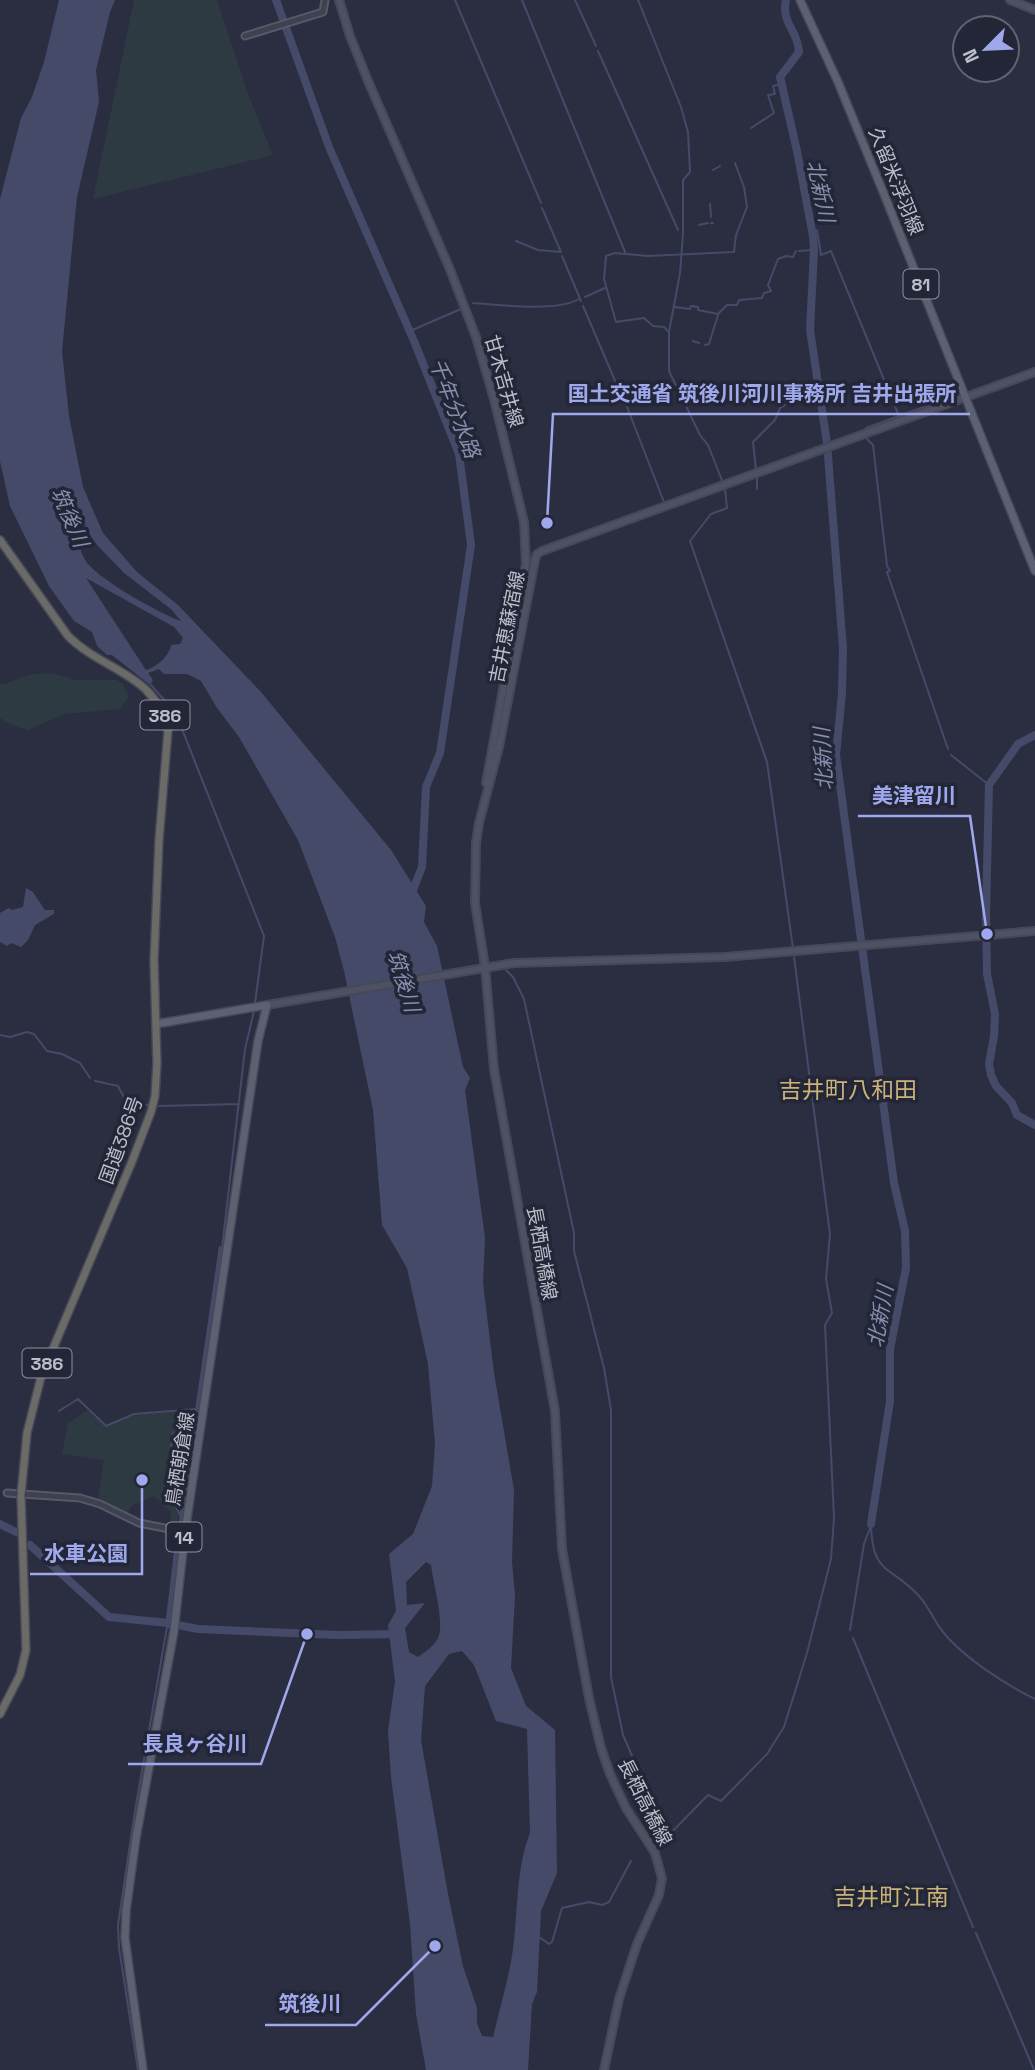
<svg xmlns="http://www.w3.org/2000/svg" width="1035" height="2070" viewBox="0 0 1035 2070" font-family="'Space Grotesk','Noto Sans JP',sans-serif">
	<rect width="100%" height="100%" fill="#2b2e41"/>
	<!-- green -->
	<path fill="#2d3a42" d="M134 0H217L248 94 273 155 93 199Z
		M52 673 76 680H117L123 684 129 697 119 709 65 714 28 730 14 726 0 718V684C9 684 14 680 22 677 32 674 42 673 52 673Z
		M87 1410 106 1427 134 1415 193 1410 177 1526 170 1525 171 1512 154 1496 131 1506 128 1514 98 1500 104 1460 62 1454 68 1424Z"/>
	<!-- water -->
	<path fill="#454a69" fill-rule="evenodd" d="M59 0H115L110 12 96 70 99 102 77 197 62 351 69 416 83 487 103 533 137 572 178 605 261 692 391 850 426 906 424 922 437 946 463 1067 470 1078 465 1090 485 1238 483 1283 494 1373 514 1490 512 1562 515 1596 511 1668 526 1706 555 1730 557 1873 541 1911 537 1992 532 2004 528 2070H426L416 2014 410 1924 391 1777 388 1731 395 1681 388 1625 396 1611 389 1554 413 1534 432 1486 435 1444 428 1364 407 1268 382 1225 373 1110 344 971 335 937 298 840 239 737 217 708 201 681 187 674H164L159 669 148 673 153 680 150 685 112 655H107L97 646 92 632 74 621 49 586 10 506 0 461V199L21 118 32 97 44 62ZM77 518 97 545 124 573 172 610 181 621C160 614 102 581 88 564 80 555 74 530 77 518ZM86 578 174 627 183 638 180 644 171 645C170 655 156 668 146 670ZM426 1562 431 1565C433 1582 445 1624 438 1638 434 1646 425 1652 418 1657L409 1652 405 1628 425 1603 407 1605 406 1582ZM462 1651 474 1665 496 1721 527 1729 530 1833C514 1874 519 1920 511 1962 506 1987 499 2012 493 2037L482 2036 477 2023V2008L463 1966 448 1894 421 1740 425 1686 449 1654Z
		M26 888 33 892 45 910H54V914L35 925 28 940 21 947 11 943 7 946 0 942V913L9 908 12 910 23 907Z
		M219 1246 225 1248 182 1528 178 1527Z
		M176 1534H181L170 1629 165 1627Z"/>
	<g fill="none" stroke-linecap="round" stroke-linejoin="round">
		<!-- stream -->
		<path stroke="#454a69" stroke-width="2" d="M455 0 541 203
			M522 0 625 252
			M575 0 596 46
			M638 0 681 107 688 132 690 172 683 180V234L680 273 669 332V371L700 435 708 445 723 483
			M598 51 678 230
			M751 128 774 113 768 95 775 94 773 86 781 84
			M713 170 720 166
			M710 204 711 217
			M711 223H713
			M699 225 708 223
			M817 230 821 255 831 251 899 416
			M812 232V231
			M516 241 538 250 561 252 542 208
			M799 251 814 250
			M562 256 581 301
			M585 297 605 288
			M473 303C499 305 558 312 579 299
			M583 306 625 404
			M675 307 690 309 691 306 698 307V310L718 314 727 305H737L739 300 762 298 764 293 771 291 768 285 778 259 786 256 793 257 796 251
			M410 331 461 309
			M668 331 664 327 653 326 644 318 616 322 604 279 606 256 615 253 648 256 734 252 736 235 747 207 744 187 735 163
			M693 341 699 343
			M705 345 709 344 718 315
			M627 407 664 502
			M866 428 959 394
			M867 439 873 445 887 566 890 571 887 572 948 749
			M756 470 753 442 775 420 780 408 785 405
			M757 477V489
			M725 488 727 508 711 514 690 541 767 762 793 948
			M151 685 173 710 180 724 264 936 255 1003
			M951 755 989 785
			M506 970 513 977 524 999 574 1233V1251L604 1368 611 1410V1677L623 1735 648 1793 671 1830
			M0 1035 10 1037 27 1032 34 1034 47 1051 62 1054 80 1063 90 1078
			M95 1081 118 1086C128 1106 127 1101 148 1105
			M159 1106 239 1104
			M222 1248 245 1049 254 1011
			M59 1411 78 1399 106 1426 134 1414 196 1409
			M173 1433 167 1475 170 1494 180 1515
			M871 1524C872 1576 891 1565 919 1596 929 1607 934 1621 943 1632 963 1657 1006 1685 1035 1699
			M850 1630 864 1544 870 1528
			M853 1638 973 1927
			M659 1845 708 1795 721 1801 727 1795 767 1754 784 1727 807 1653 831 1559 834 1518 825 1325 832 1313 826 1279 830 1234 794 957
			M976 1933 1034 2070
			M539 1937 549 1944 552 1942 562 1908 589 1902 602 1905 609 1902 631 1861
			M138 2070 119 1948 118 1925 135 1811 167 1627"/>
		<!-- river -->
		<path stroke="#454a69" stroke-width="8" d="M276 0 329 147 414 341 459 454 471 545 440 753 426 787 422 867 411 895
			M786 0C781 24 798 30 799 52L780 77 797 151 813 236 814 250 810 330 827 443 843 648 842 693 836 755 894 1183 905 1231 906 1268 890 1349V1401L871 1524
			M1035 735 1018 744 989 785 986 913 987 974 995 1014 994 1036 989 1064 991 1075 996 1086 1012 1103 1017 1115 1035 1125
			M0 1524 16 1532
			M30 1545 109 1617 168 1623 198 1629 339 1635 398 1634"/>
		<!-- tertiary casing -->
		<g stroke="#575968" stroke-width="9">
			<path id="tertiary" d="M245 36 323 12 325 0
				M7 1493 80 1498 100 1504 139 1523 185 1532"/>
		</g>
		<!-- secondary casing -->
		<g stroke="#464857" stroke-width="10">
			<path id="secondary" d="M339 0 350 36 368 81 449 267 476 337 494 399 524 522 526 564 486 783
				M1010 0 1035 10
				M267 1005 514 963 724 957 1035 931
				M604 2070 619 1999 637 1944 659 1895 662 1878 655 1853 626 1808 610 1774 601 1748 589 1698 562 1549 555 1411 494 1069 485 966 475 903 476 843 479 823 499 747 535 560 537 554 542 551 1035 372"/>
		</g>
		<!-- primary casing -->
		<g stroke="#464857" stroke-width="10">
			<path id="primary" d="M800 0 838 82 886 199 1035 571
				M143 2070 125 1938 126 1911 136 1838 174 1631 185 1532 258 1041 267 1005 156 1024"/>
		</g>
		<!-- trunk casing -->
		<g stroke="#474958" stroke-width="10">
			<path id="trunk" d="M0 540 68 636C104 672 156 673 168 731L159 840 154 960 157 1063 155 1096 151 1112 131 1164 41 1377 27 1433 21 1495 26 1650 20 1675 0 1714"/>
		</g>
		<!-- tertiary -->
		<use href="#tertiary" stroke="#3f4151" stroke-width="5"/>
		<!-- secondary -->
		<use href="#secondary" stroke="#4e5063" stroke-width="6"/>
		<!-- primary -->
		<use href="#primary" stroke="#5d6071" stroke-width="7"/>
		<!-- trunk -->
		<use href="#trunk" stroke="#6a6a67" stroke-width="7"/>
	</g>
	<g text-anchor="middle" dominant-baseline="central" stroke-width="7" stroke-linejoin="round" paint-order="stroke">
		<!-- shield labels -->
		<g fill="#232636" stroke="#8e909e" stroke-width="2">
			<rect x="903.5" y="269.5" width="35" height="29" rx="5"/>
			<rect x="140.5" y="700.5" width="49" height="29" rx="5"/>
			<rect x="22.5" y="1348.5" width="49" height="29" rx="5"/>
			<rect x="166.5" y="1522.5" width="35" height="29" rx="5"/>
		</g>
		<g font-size="18" font-weight="bold" fill="#bcbecb">
			<text x="921" y="284">81</text>
			<text x="165" y="715">386</text>
			<text x="47" y="1363">386</text>
			<text x="184" y="1537">14</text>
		</g>
		<!-- street labels -->
		<g font-size="19" fill="#bcbecb" stroke="#232636">
			<text transform="translate(896 181) rotate(68)">久留米浮羽線</text>
			<text transform="translate(504 381) rotate(74)">甘木吉井線</text>
			<text transform="translate(507 627) rotate(-79)">吉井恵蘇宿線</text>
			<text transform="translate(121 1140) rotate(-70)">国道386号</text>
			<text transform="translate(542 1253) rotate(80)">長栖高橋線</text>
			<text transform="translate(180 1459) rotate(-81)">鳥栖朝倉線</text>
			<text transform="translate(645 1802) rotate(63)">長栖高橋線</text>
		</g>
		<!-- water labels -->
		<g font-size="21" font-style="italic" fill="#878eae" stroke="#232636">
			<text transform="translate(821 191) rotate(78)">北新川</text>
			<text transform="translate(455 408) rotate(69)">千年分水路</text>
			<text transform="translate(70 517) rotate(67)">筑後川</text>
			<text transform="translate(823 759) rotate(-93)">北新川</text>
			<text transform="translate(404 981) rotate(73)">筑後川</text>
			<text transform="translate(880 1316) rotate(-80)">北新川</text>
		</g>
		<!-- quarter labels -->
		<g font-size="23" fill="#cab278" stroke="#232636">
			<text x="848" y="1090">吉井町八和田</text>
			<text x="891" y="1897">吉井町江南</text>
		</g>
	</g>
	<!-- callouts -->
	<path fill="none" stroke="#9fa8ec" stroke-width="2.5" d="M547 523L553 414H970M987 934L970 816H858M142 1480L142 1574H30M307 1634L261 1764H128M435 1946L356 2025H265"/>
	<g fill="#9fa8ec" stroke="#232636" stroke-width="2.5">
		<circle cx="547" cy="523" r="7"/>
		<circle cx="987" cy="934" r="7"/>
		<circle cx="142" cy="1480" r="7"/>
		<circle cx="307" cy="1634" r="7"/>
		<circle cx="435" cy="1946" r="7"/>
	</g>
	<g font-size="21" text-anchor="middle" font-weight="bold" fill="#9fa8ec" stroke="#232636" stroke-width="7" stroke-linejoin="round" paint-order="stroke">
		<text x="762" y="401">国土交通省 筑後川河川事務所 吉井出張所</text>
		<text x="914" y="803">美津留川</text>
		<text x="86" y="1561">水車公園</text>
		<text x="195" y="1751">長良ヶ谷川</text>
		<text x="310" y="2011">筑後川</text>
	</g>
	<!-- north arrow -->
	<g transform="translate(986 49) rotate(246)"><circle r="33" fill="#232636" stroke="#606372" stroke-width="2"/>
	<path d="M0-5L12 26L0 18L-12 26Z" fill="#9fa8ec"/>
	<text y="-10" font-size="19" font-weight="bold" text-anchor="middle" fill="#bcbecb">N</text>
	</g>
</svg>
